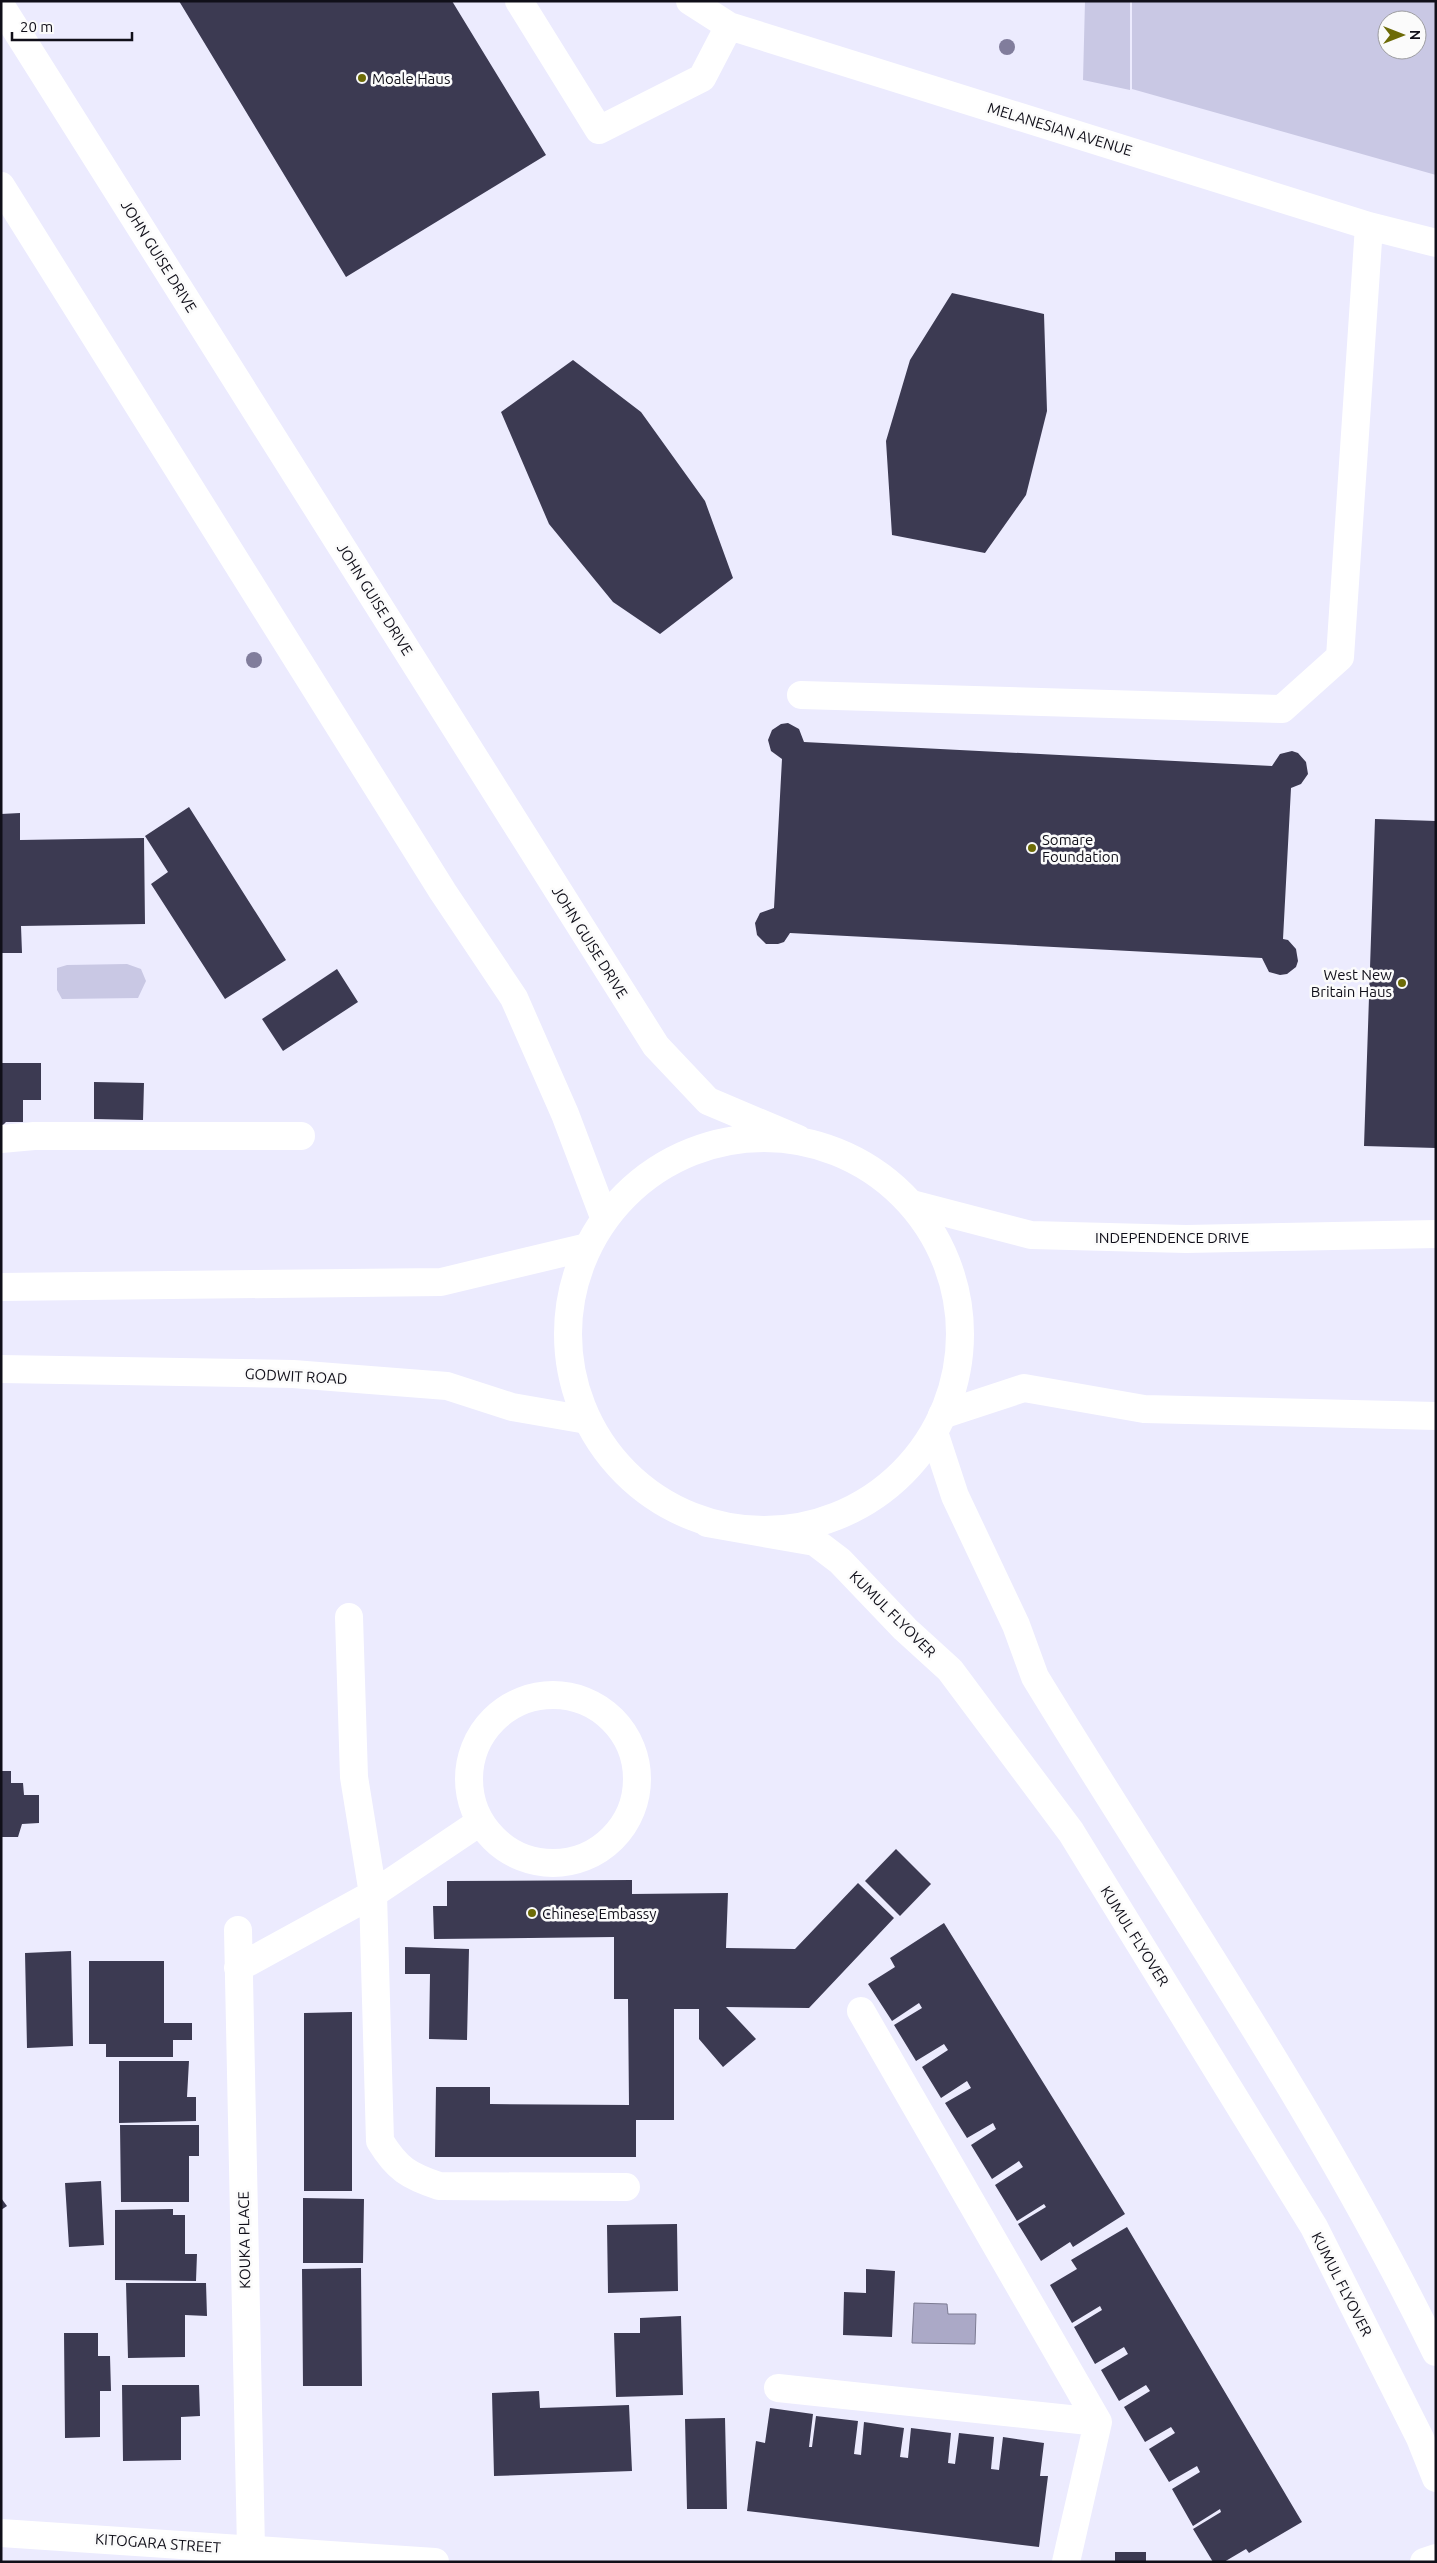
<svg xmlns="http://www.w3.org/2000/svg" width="1437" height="2563" viewBox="0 0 1437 2563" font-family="Ubuntu,sans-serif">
	<rect width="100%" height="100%" fill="#ecebfe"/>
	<!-- green -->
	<path fill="#c9c8e4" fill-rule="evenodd" d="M1085 1H1130V90L1083 80Z
		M1132 1H1436V175L1132 89ZM1387 20H1417V50H1387Z
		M127 964 141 969 146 981 138 998 62 999 57 990V968L67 965Z"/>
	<!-- water -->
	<path fill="#aba9c7" stroke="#7c7b93" d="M914 2303 947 2304 948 2314H976L975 2344 912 2343Z"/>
	<!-- building -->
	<path fill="#3c3a52" d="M179 1H452L546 155 346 277Z
		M952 293 1044 314 1047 411 1026 495 985 553 892 535 886 441 910 360Z
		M573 360 641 412 705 501 733 578 660 634 613 602 549 524 501 412Z
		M788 723 799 729 804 742 1272 766 1280 754 1292 751 1298 753 1306 762 1308 774 1301 784 1291 788 1283 939 1288 940 1296 949 1298 961 1296 967 1287 974 1280 975 1269 972 1262 958 790 933 784 942 778 944H766L757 935 755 923 760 913 774 908 782 759 771 751 768 740 772 730 781 724Z
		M189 807 286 960 225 999 151 884 168 872 145 836Z
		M20 813V840L144 838 145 924 21 926 22 953H1V814Z
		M1375 819 1436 821V1148L1364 1146Z
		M337 969 358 1002 283 1051 262 1019Z
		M1 1063H41V1100H23V1122H6L1 1127Z
		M94 1082 144 1083 143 1120 94 1119Z
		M1 1771H11V1783H23L24 1795H39V1823L22 1824 18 1837H1Z
		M896 1849 931 1884 900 1916 865 1881Z
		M632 1880V1894L728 1893 726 1948 795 1949 858 1883 894 1918 809 2008 726 2007 756 2039 723 2067 699 2039V2009H674V2120H636V2157H435L436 2087H490V2104L629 2105 628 1999H614V1937L434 1939 433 1906H447V1881Z
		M944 1923 1125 2214 1073 2247 1070 2242 1041 2261 1018 2224 1046 2207 1044 2204 1017 2221 995 2185 1023 2167 1019 2161 992 2179 971 2145 996 2129 993 2123 967 2138 945 2103 971 2088 967 2081 941 2098 922 2067 948 2050 944 2044 916 2061 894 2025 922 2008 919 2003 892 2021 868 1984 895 1967 890 1958Z
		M405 1947 469 1949 467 2040 429 2039 430 1974H405Z
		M71 1951 73 2046 27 2048 25 1953Z
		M89 1961H164V2023H192V2040H173V2057H106V2044H89Z
		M352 2012V2191H304V2013Z
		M119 2061H189L187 2097H196V2121L119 2123Z
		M120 2125H199V2156H189V2202H121Z
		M101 2181 104 2245 69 2247 65 2183Z
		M1 2198 7 2206 1 2210Z
		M303 2198 364 2199 363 2263H303Z
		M173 2209V2215H185V2254H197L196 2281 115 2280V2210Z
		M677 2224 678 2291 608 2293 607 2225Z
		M1127 2227 1302 2522 1249 2553 1246 2549 1224 2562H1213L1193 2529 1221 2512 1220 2509 1193 2526 1172 2489 1200 2472 1197 2466 1169 2482 1149 2449 1175 2433 1171 2427 1145 2442 1124 2407 1150 2391 1146 2385 1119 2401 1101 2370 1128 2354 1124 2347 1095 2364 1074 2327 1102 2310 1100 2306 1072 2323 1050 2285 1077 2269 1071 2260Z
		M361 2268 362 2386H303L302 2269Z
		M866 2269 895 2271 892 2337 843 2335 844 2292 866 2293Z
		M126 2283H206L207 2316 185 2315V2357L128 2358Z
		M681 2316 683 2395 616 2397 614 2333H640V2318Z
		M64 2333H98V2356H110L111 2391H100V2437L65 2438Z
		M122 2385H199L200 2416 181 2417V2460L123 2461Z
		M539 2391 540 2408 629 2405 632 2471 494 2476 492 2393Z
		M770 2408 813 2414 809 2447H812L816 2416 858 2421 854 2454 861 2455 864 2422 904 2428 900 2457 908 2458 911 2428 951 2433 948 2463 955 2464 959 2433 994 2437 991 2469 999 2470 1003 2437 1044 2443 1040 2476H1048L1039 2547 747 2511 756 2441 765 2443Z
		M725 2418 727 2509H687L685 2419Z
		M1115 2552H1146V2562H1115Z"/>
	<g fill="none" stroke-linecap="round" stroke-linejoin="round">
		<!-- minor -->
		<path stroke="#fff" stroke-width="28" d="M519 1 599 130 702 78 729 26
			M690 1 729 26 1369 226 1436 243
			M801 695 1282 709 1340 657 1369 226
			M1 1139 34 1136H301
			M912 1204 1031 1235 1186 1239 1436 1234
			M942 1415 1024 1388 1144 1409 1436 1416
			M469 1779a84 84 0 1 1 168 0a84 84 0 1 1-168 0Z
			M480 1822 373 1894 380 2141C397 2169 409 2176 439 2186L626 2187
			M238 1930 251 2549
			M238 1968 373 1894 354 1777 349 1617
			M861 2011 1098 2422
			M778 2388 1098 2422 1066 2562
			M1 2533 435 2562
			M1424 2562 1436 2558"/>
		<!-- major -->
		<path stroke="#fff" stroke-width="28" d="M1 1287 441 1282 587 1247
			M1 1369 293 1374 447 1386 512 1407 587 1420"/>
		<!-- highway -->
		<path stroke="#fff" stroke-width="28" d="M1 6 656 1046 708 1101 798 1139
			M1 186 443 892 514 998 565 1114 604 1217
			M568 1334a196 196 0 1 1 392 0a196 196 0 1 1-392 0Z
			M934 1432 955 1496 1016 1625 1035 1677C1171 1900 1321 2116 1436 2352
			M707 1523 815 1542 840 1561 905 1629 950 1670 1071 1832 1314 2227 1420 2438 1436 2478"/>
	</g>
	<!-- trees -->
	<g fill="#817d9c">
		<circle cx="1007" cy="47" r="8"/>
		<circle cx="254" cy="660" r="8"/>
	</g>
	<!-- markers -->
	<g fill="#6d6b07" stroke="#fbfbfb" stroke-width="2">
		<circle cx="362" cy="78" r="5"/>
		<circle cx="1032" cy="848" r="5"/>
		<circle cx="1402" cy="983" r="5"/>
		<circle cx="532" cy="1913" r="5"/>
	</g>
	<g text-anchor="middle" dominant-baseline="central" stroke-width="5" stroke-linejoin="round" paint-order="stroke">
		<!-- poi labels -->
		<g font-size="15" fill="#100f19" stroke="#fbfbfb" text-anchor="start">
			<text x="372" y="78">Moale Haus</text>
			<text x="1042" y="839">Somare<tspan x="1042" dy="17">Foundation</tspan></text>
			<text x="1392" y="974" text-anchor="end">West New<tspan x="1392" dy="17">Britain Haus</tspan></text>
			<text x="542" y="1913">Chinese Embassy</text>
		</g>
		<!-- street labels -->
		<g font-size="15" fill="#100f19" stroke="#fbfbfb">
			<text transform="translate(1060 129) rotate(17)">MELANESIAN AVENUE</text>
			<text transform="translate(159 256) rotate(58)">JOHN GUISE DRIVE</text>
			<text transform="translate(375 599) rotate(58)">JOHN GUISE DRIVE</text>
			<text transform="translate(590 942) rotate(58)">JOHN GUISE DRIVE</text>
			<text x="1172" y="1237">INDEPENDENCE DRIVE</text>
			<text transform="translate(296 1376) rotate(3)">GODWIT ROAD</text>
			<text transform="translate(893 1614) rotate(45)">KUMUL FLYOVER</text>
			<text transform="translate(1135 1936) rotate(58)">KUMUL FLYOVER</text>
			<text transform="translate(244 2240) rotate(-91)">KOUKA PLACE</text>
			<text transform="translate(1342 2284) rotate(63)">KUMUL FLYOVER</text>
			<text transform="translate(158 2543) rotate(4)">KITOGARA STREET</text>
		</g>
	</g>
	<!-- border -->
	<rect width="1437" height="2563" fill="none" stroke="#100f19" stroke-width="5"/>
	<!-- north arrow -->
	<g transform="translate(1402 35) rotate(90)"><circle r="24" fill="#fbfbfb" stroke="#9d9da1"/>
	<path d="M0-4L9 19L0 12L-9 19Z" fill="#6d6b07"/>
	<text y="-8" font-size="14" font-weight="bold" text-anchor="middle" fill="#100f19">N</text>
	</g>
	<!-- scale -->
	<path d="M12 32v8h120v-8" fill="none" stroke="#100f19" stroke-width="2.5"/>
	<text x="20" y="32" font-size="15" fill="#100f19" stroke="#fbfbfb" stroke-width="4" paint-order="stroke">20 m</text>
</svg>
